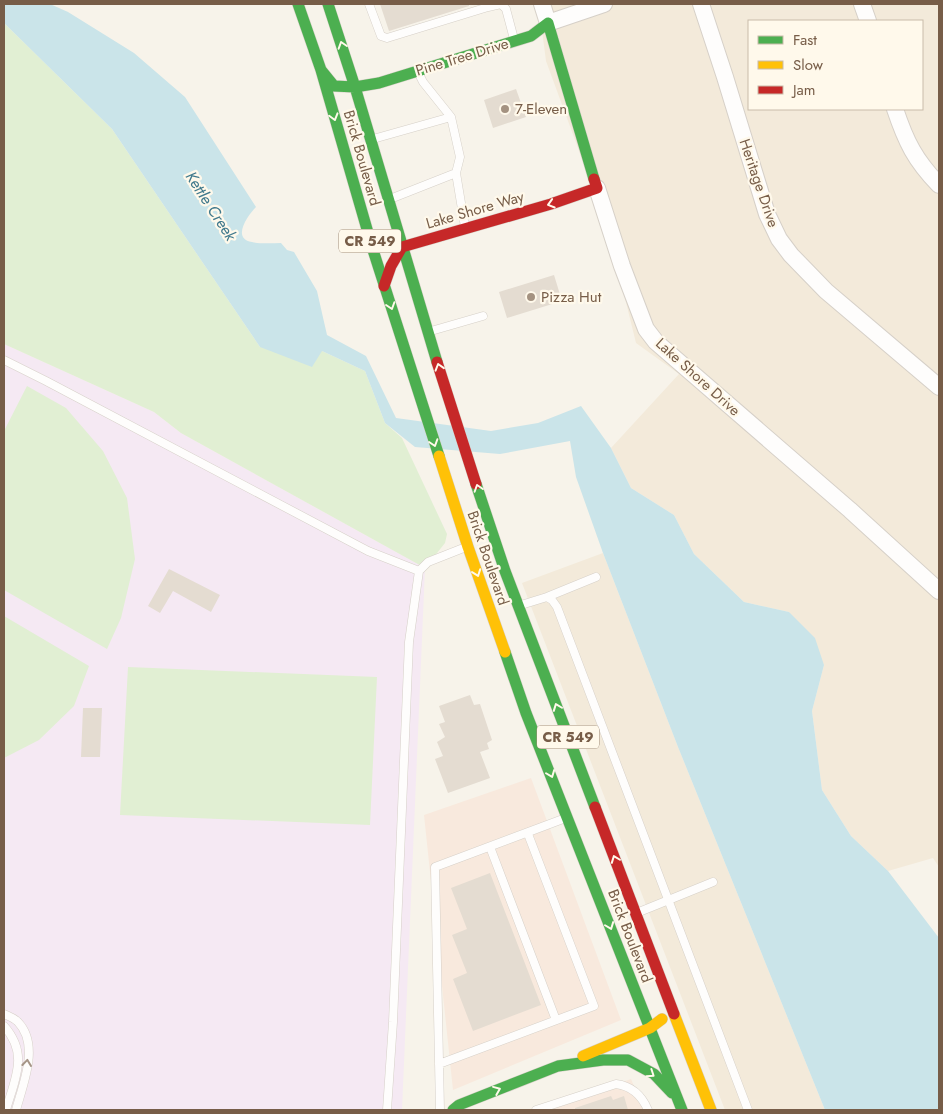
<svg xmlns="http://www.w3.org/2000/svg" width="943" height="1114" viewBox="0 0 943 1114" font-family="Jost,sans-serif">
	<rect width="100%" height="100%" fill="#f7f3ea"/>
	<!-- residential -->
	<path fill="#f3eada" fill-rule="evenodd" d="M536 4H939V867L933 858 888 871 851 836 822 790 812 711 824 665 789 612 744 602 694 554 674 515 631 488 611 448 679 374 636 343 620 278 597 200 546 61 540 15ZM749 21H922V109H749Z
		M603 553 678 747 825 1110H725L522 583Z"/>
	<!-- commercial -->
	<path fill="#f8e9dd" d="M531 778 621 1020 453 1090 424 815Z
		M631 1079 644 1110H542Z"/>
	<!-- education -->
	<path fill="#f5e9f3" d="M4 344 154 412 181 433 425 568 402 1110H4Z"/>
	<!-- green -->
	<path fill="#e1efd3" d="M4 23 112 129 260 347 322 351 365 371 385 423 402 438 447 534 445 543 425 568 181 433 154 412 4 344Z
		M27 386 66 408 103 451 127 498 135 559 121 618 107 649 4 590V431Z
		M4 616 89 666 74 706 39 740 4 758Z
		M128 667 377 677 370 825 120 815Z"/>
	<!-- water -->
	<path fill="#cae4e9" d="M4 4H50L68 12 134 53 185 97 256 207C248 215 231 239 252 242 261 244 272 243 281 243L287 250 294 252 317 291 327 335 366 356 396 418 491 431 538 423 581 406 611 448 631 488 674 515 694 554 744 602 789 612 815 638 824 665 812 711 822 790 851 836 888 871 939 938V1110H825L678 747 603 553 576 477 570 441 500 454 415 447 385 423 365 371 322 351 312 367 260 347 112 129 4 23Z"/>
	<!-- building -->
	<path fill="#e4dcd1" d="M380 4H469V6L389 31Z
		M516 89 526 117 493 128 484 100Z
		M554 275 562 301 507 318 499 292Z
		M169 569 220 595 211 612 173 591 160 613 148 606Z
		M470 695 474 705 480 704 492 740 487 743 489 749 480 752 490 778 448 793 435 759 443 756 437 742 445 737 439 724 445 722 439 706Z
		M83 708H102L100 757H81Z
		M490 873 541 1005 473 1031 453 979 467 973 452 935 467 929 451 888Z
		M611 1096 613 1100 624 1096 628 1110H575V1108Z"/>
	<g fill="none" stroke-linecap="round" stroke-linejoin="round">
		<!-- lane casing -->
		<g stroke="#d6d0c8" stroke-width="9">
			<path id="lane" d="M369 4 381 36 387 38 488 7 501 4 506 9 514 39
				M418 72 423 82 451 117 460 157 456 173
				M373 139 451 117
				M390 199 456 173 465 227
				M431 331 483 316
				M4 360 46 381 368 551 419 571 428 562 466 547
				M547 597 596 577
				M521 605 547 597 552 600 557 607 748 1110
				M490 847 556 1020
				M639 912 713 882
				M4 1014C8 1016 14 1018 18 1022 40 1045 23 1084 16 1110
				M4 1026C29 1054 15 1078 6 1110
				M439 1064 594 1006 528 834
				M387 1110 393 1022 409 642 419 571
				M440 1110 435 867 563 819
				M536 1110 616 1084C632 1086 642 1096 648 1110"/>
		</g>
		<!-- street casing -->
		<g stroke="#d6d0c8" stroke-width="18">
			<path id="street" d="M542 4 548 23 604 4
				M701 4 725 77 767 214 779 239 791 255 826 291 939 387
				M862 4 868 21
				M895 109C906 142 915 160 939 185
				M597 188 622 266 646 329 656 342 850 510 939 591"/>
		</g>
		<!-- fast casing -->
		<g stroke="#d7d0c8" stroke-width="12">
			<path id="fast" d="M298 4 321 70 373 250 439 456
				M328 4 355 87 437 362
				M321 70 334 86 355 87 379 83 531 36 548 23 594 179
				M476 484 505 571 595 807
				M505 652 526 713 682 1110
				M453 1110 459 1105 558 1066 603 1060H628L654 1074 672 1093"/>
		</g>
		<!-- slow casing -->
		<g stroke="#d7d0c8" stroke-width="12">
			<path id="slow" d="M439 456 468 547 505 652
				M674 1014 711 1110
				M583 1056 650 1028 662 1019"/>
		</g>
		<!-- jam casing -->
		<g stroke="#d7d0c8" stroke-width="12">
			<path id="jam" d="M384 286 391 266 402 247 551 204 597 188 594 179
				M437 362 476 484
				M595 807 674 1014"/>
		</g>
		<!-- lane -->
		<use href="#lane" stroke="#fefdfc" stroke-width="8"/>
		<!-- street -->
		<use href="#street" stroke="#fefdfc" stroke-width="16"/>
		<!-- fast -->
		<use href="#fast" stroke="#4caf50" stroke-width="11"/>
		<!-- slow -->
		<use href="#slow" stroke="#ffc107" stroke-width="11"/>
		<!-- jam -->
		<use href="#jam" stroke="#c62828" stroke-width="11"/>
	</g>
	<!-- one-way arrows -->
	<defs><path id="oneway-chevron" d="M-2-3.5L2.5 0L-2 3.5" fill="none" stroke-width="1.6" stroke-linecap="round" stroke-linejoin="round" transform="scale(1.25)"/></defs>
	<g stroke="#fff9eb">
		<use href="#oneway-chevron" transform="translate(342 45) rotate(-108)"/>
		<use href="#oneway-chevron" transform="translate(334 117) rotate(74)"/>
		<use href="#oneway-chevron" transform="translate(551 204) rotate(163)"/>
		<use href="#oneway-chevron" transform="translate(391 306) rotate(72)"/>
		<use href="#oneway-chevron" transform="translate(439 367) rotate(-107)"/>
		<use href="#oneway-chevron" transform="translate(434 443) rotate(72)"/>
		<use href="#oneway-chevron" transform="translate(478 488) rotate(-108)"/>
		<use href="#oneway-chevron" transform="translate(477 573) rotate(70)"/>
		<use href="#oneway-chevron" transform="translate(557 707) rotate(-111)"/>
		<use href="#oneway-chevron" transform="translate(551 774) rotate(69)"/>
		<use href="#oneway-chevron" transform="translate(615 859) rotate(-111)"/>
		<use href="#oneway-chevron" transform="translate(610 926) rotate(69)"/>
		<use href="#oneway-chevron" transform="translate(651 1074) rotate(34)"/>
		<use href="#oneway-chevron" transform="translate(497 1090) rotate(-22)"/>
	</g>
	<use stroke="#a69587" href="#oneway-chevron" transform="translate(27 1063) rotate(-83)"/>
	<!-- markers -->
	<g fill="#a49281" stroke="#fff9eb" stroke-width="2">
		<circle cx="505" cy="109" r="5"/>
		<circle cx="531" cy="297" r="5"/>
	</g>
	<g text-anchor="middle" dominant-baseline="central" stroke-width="4.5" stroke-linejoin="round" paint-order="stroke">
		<!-- shield labels -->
		<g fill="#fff9eb" stroke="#a08c79" stroke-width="1">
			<rect x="339" y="229.5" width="62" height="23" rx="4"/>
			<rect x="537" y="725.5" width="62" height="23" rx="4"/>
		</g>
		<g font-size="14" font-weight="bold" fill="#775d48">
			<text x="370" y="241">CR 549</text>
			<text x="568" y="737">CR 549</text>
		</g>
		<!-- street labels -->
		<g font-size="15" fill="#775d48" stroke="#fff9eb">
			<text transform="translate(462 57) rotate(-17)">Pine Tree Drive</text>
			<text transform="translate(362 158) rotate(74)">Brick Boulevard</text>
			<text transform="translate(759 183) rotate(71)">Heritage Drive</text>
			<text transform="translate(475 210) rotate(-16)">Lake Shore Way</text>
			<text transform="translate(698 377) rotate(42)">Lake Shore Drive</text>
			<text transform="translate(488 558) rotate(71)">Brick Boulevard</text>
			<text transform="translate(630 936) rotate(69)">Brick Boulevard</text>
		</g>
		<!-- poi labels -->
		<g font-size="15" fill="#775d48" stroke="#fff9eb" text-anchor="start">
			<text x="515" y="109">7-Eleven</text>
			<text x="541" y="297">Pizza Hut</text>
		</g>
		<!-- water labels -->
		<g font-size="16" font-style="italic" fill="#40798c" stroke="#fff9eb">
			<text transform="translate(211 206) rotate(57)">Kettle Creek</text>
		</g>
	</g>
	<!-- border -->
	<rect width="943" height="1114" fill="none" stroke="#775d48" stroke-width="10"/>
	<!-- legend -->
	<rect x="748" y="20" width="175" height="90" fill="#fff9eb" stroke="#c9bbaa"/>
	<rect x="758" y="36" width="25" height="8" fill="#4caf50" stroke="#c9bbaa"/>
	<text x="793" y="45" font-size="15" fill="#775d48">Fast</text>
	<rect x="758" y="61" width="25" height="8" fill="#ffc107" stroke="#c9bbaa"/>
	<text x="793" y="70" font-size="15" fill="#775d48">Slow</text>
	<rect x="758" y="86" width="25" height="8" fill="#c62828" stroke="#c9bbaa"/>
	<text x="793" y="95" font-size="15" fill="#775d48">Jam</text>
</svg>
